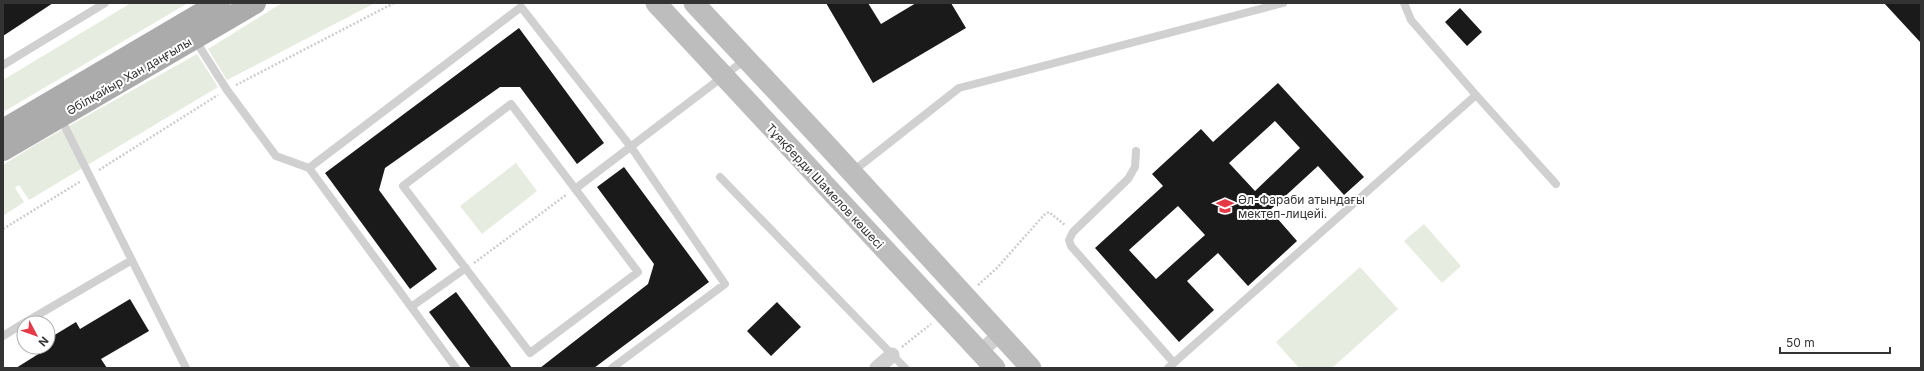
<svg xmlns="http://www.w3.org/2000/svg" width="1924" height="371" viewBox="0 0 1924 371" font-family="Inter,sans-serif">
	<rect width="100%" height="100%" fill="#fff"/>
	<!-- green -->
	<path fill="#e6ecdf" d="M131 3H188L5 111 3 108V80Z
		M282 3H375L227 80 208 49Z
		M197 54 218 87 29 200 19 185 15 188 24 202 3 216V165L35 145Z
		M516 163 537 191 482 234 460 206Z
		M1424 224 1461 266 1442 283 1404 241Z
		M1360 267 1398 309 1332 368H1299L1276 342Z"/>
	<!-- building -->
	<path fill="#1a1a1a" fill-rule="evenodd" d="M3 3H53L3 36Z
		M826 3H868L881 24 916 3H951L966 28 873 83Z
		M1884 3H1921V43Z
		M1460 8 1482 32 1467 46 1445 22Z
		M519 28 604 143 577 164 520 87H500L385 168 379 190 437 269 410 289 325 173Z
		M1278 83 1364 177 1344 195 1318 166 1270 210 1297 241 1248 286 1218 253 1187 281 1214 310 1179 342 1095 248 1163 186 1152 174 1201 129 1213 142ZM1275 121 1300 148 1255 191 1229 163ZM1178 206 1205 235 1156 279 1129 250Z
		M624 167 709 282 594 368H540L648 284 654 264 597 187Z
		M456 292 512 368H471L429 312Z
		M130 299 149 331 101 359 107 368H16L48 348V339L76 322 80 329Z
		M777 302 801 327 771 356 747 331Z"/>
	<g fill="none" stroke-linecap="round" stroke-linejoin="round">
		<!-- path -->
		<path stroke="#cdcdcd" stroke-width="2.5" stroke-dasharray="2 2" stroke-linecap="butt" d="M236 85 394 3
			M99 170 218 95
			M3 229 81 181
			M474 263 566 195
			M978 285 997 268 1044 215 1049 212 1065 225
			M902 347 931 324"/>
		<!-- lane -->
		<path stroke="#d0d0d0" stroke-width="8" d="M1404 3 1411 20 1476 95 1556 184
			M199 46 227 90 276 156 309 168
			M3 65 105 3
			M511 104 638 272 530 353 403 186Z
			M60 117 186 368
			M1136 151 1135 167 1128 179 1073 232 1069 240 1071 246 1174 363
			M852 172 959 88 1283 3
			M720 177 905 368
			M575 189 746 59
			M411 307 466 268
			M24 323 132 260
			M3 336 24 323
			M456 368 309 168 521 7 631 147 725 284 612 368
			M1168 368 1476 95"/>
		<!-- street -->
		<path stroke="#d0d0d0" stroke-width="15" d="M980 352 999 335
			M877 368 892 355"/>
		<!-- secondary -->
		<path stroke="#bdbdbd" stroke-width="21" d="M656 3 995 368
			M694 3 823 141 1031 368"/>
		<!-- primary -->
		<path stroke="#ababab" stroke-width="22" d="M3 130 219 3
			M3 150 255 3"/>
	</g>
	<!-- icons -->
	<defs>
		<g id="school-bare" transform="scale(1.38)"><path d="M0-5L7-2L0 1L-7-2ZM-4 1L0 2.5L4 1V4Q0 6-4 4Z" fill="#e63946" stroke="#fff" stroke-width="2.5" paint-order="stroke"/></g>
	</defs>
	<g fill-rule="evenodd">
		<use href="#school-bare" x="1225" y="206"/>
	</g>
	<g text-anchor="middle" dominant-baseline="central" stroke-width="4" stroke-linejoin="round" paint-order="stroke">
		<!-- street labels -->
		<g font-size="12" fill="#333" stroke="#fff">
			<text transform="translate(129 76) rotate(-30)">Әбілқайыр Хан даңғылы</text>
			<text transform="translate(825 186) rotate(47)">Тұяқберди Шамелов көшесі</text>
		</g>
		<!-- poi labels -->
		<g font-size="12" fill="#333" stroke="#fff" text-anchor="start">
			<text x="1238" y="199">Әл-Фараби атындағы<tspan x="1238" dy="14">мектеп-лицейі.</tspan></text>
		</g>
	</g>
	<!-- border -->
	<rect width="1924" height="371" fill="none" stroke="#333333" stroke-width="8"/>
	<!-- north arrow -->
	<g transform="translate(36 335) rotate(131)"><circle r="19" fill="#ffffff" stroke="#adadad"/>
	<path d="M0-3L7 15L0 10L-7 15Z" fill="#e63946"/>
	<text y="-6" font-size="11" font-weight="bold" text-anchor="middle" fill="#333333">N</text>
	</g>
	<!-- scale -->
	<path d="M1780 347v6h110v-6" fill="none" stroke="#333333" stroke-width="2"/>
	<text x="1786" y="347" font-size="12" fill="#333333" stroke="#ffffff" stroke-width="3" paint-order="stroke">50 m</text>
</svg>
